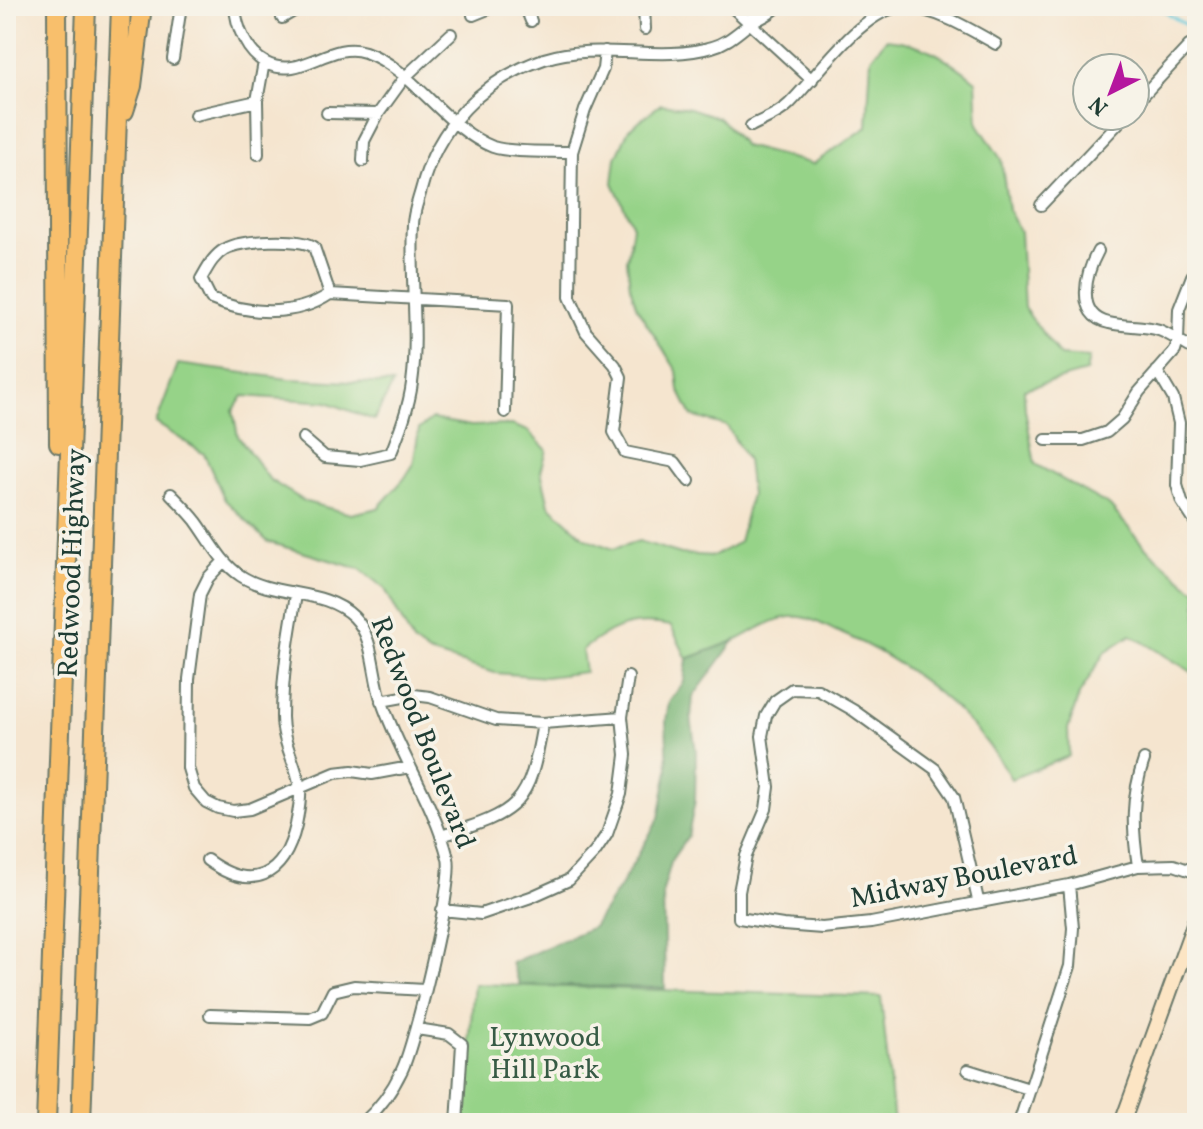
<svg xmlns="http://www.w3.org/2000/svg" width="1203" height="1129" viewBox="0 0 1203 1129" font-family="Vollkorn,serif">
	<rect width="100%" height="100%" fill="#f7f3e8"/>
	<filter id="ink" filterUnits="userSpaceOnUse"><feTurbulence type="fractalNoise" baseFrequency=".0125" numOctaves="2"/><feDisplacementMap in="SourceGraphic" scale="16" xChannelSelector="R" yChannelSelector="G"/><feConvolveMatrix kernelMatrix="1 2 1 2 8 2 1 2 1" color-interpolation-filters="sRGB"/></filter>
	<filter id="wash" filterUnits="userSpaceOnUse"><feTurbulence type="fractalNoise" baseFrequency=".006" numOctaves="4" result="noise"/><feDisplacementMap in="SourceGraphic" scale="32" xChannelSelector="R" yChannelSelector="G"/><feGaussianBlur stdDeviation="1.8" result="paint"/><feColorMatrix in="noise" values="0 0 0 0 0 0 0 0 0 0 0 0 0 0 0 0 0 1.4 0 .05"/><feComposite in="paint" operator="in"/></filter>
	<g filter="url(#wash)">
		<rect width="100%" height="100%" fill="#f5e5cf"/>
		<!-- green -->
		<path fill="#96d388" stroke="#5a885e" stroke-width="2" d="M886 39C923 42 948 58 976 81L978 124 1001 159 1008 209 1020 232 1024 308 1060 356 1089 358 1086 372 1024 389 1025 409 1035 464 1110 506 1144 546 1192 588 1197 589V675L1131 635 1105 652 1079 695 1068 729 1069 756 1011 779C973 712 906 660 836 631 825 626 812 618 801 617 774 615 756 631 733 642 718 648 702 653 687 659L671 626C633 618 612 627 582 650L585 672 545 677 495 673 429 653 413 642 385 589 360 569 268 542 225 500 204 454 156 423 178 364 289 379 393 384 374 420 327 402 243 396 233 411 238 436 270 480 306 502 351 514 378 508 404 479 413 465 419 429 432 419 471 426 512 425 528 431 547 450 541 471 549 505 585 538 613 549 639 541 681 554 714 556 739 542 751 494 747 460 727 426 692 416 679 390 677 371 637 308 630 286 627 260 633 226 613 183 616 158 629 129 661 104 690 108 720 118 744 146 813 164 867 127 871 58Z
			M474 984 881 997 894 1123H463Z"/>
		<!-- forest -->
		<path fill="#78b574" stroke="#4c7954" stroke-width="2" d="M734 641 693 697 691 718 696 751 695 801 688 836 672 859 663 891 665 988 520 985 511 963 593 927 621 885 659 818 668 770 666 721 669 702 684 682 687 659Z"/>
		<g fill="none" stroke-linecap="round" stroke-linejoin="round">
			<!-- stream -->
			<path stroke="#5fc8db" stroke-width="3" d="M1122 6 1132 11 1151 6
				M1156 6 1190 28"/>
		</g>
	</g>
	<g filter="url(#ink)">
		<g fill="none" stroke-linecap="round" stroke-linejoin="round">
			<!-- minor casing -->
			<g stroke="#6a786a" stroke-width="14">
				<path id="minor" d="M235 6C236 27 247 53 266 63 301 81 329 40 365 52 414 69 444 128 493 147 510 153 552 151 572 152
					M525 6 531 21
					M644 6 645 29
					M731 6 812 80
					M473 15 495 6
					M282 18 302 6
					M750 23 757 6
					M605 51 603 69 585 110 572 152 570 297 586 332 615 365 621 377 614 432 625 452 675 462 689 481
					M173 59 181 6
					M1135 104 1189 46 1197 41
					M327 113 378 114 404 78 451 34
					M195 115 257 101
					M751 126C764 119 779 114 789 104 816 78 865 5 904 7 935 8 970 29 996 44
					M258 154 257 101 264 62
					M363 161 364 141 378 114
					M1041 205 1125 116
					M1098 251C1086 273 1074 316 1109 323 1125 327 1144 325 1159 330 1172 335 1185 345 1197 351
					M330 294 314 247C300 237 239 240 225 249 213 256 208 267 201 279L211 299C248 315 296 317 330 294L508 304 505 412
					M1157 371 1173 398 1179 423 1177 485 1182 502 1197 525
					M303 438 325 457 360 460 391 453C400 430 409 407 412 383 419 332 410 277 413 225 413 214 418 201 421 190 437 127 482 80 544 59 599 41 659 63 712 47 727 43 736 34 748 25 759 18 768 17 778 6
					M1046 440H1083L1107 432 1122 419 1139 392 1175 351 1178 341 1179 309 1192 276
					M171 494C180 503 188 511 196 521 210 540 221 563 241 576 275 598 325 588 354 617 375 638 372 675 382 702 400 755 434 803 448 858 454 882 415 1043 402 1070 392 1091 380 1108 363 1123
					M223 562 208 578 200 594 189 679 188 768 194 788 206 802 218 808 233 811 250 809 335 773 352 771 372 774 410 767
					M381 701 414 695 430 697 496 720 543 723 622 717
					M441 836C520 812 529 806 543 723
					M207 860C252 893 284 877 296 825 298 813 301 802 300 789 297 764 282 743 282 717 282 676 289 636 296 595
					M1138 866C1132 827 1131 798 1144 760
					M978 900 954 797 935 769 853 710 818 690 792 689 775 701 766 716 762 736 769 787 766 809 746 856 739 892V918L783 925 822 928 871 923 1069 885 1138 866 1174 865 1197 873
					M442 910 481 914 531 897 569 880 595 852 607 834 621 794 626 755 622 717 628 677
					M210 1015 310 1018 322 1013 333 991 354 986 425 990
					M417 1029 449 1034 462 1044 457 1123
					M968 1070 1029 1089
					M1019 1123 1070 966 1073 928 1069 885"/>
			</g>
			<!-- secondary casing -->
			<g stroke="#6a786a" stroke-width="18">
				<path id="secondary" d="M1122 1123 1197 916"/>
			</g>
			<!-- motorway casing -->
			<g stroke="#6a786a" stroke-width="22">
				<path id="motorway" d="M57 6 59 443
					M124 111 132 86 142 6
					M46 1123 86 6
					M81 1123 121 6"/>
			</g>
			<!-- minor -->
			<use href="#minor" stroke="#fff" stroke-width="10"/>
			<!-- secondary -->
			<use href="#secondary" stroke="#fce5c4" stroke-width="14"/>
			<!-- motorway -->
			<use href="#motorway" stroke="#f8bf6c" stroke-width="18"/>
		</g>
	</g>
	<g text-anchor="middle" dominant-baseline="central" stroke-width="7" stroke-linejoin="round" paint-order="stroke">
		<!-- street labels -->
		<g font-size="28" fill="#1f3d34" stroke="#f7f3e8">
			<text transform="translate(73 563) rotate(-88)">Redwood Highway</text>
			<text transform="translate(422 733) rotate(69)">Redwood Boulevard</text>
			<text transform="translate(964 878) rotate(-11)">Midway Boulevard</text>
		</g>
		<!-- park labels -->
		<g font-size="28" fill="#375b45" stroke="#f7f3e8">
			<text x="545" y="1038">Lynwood<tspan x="545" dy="32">Hill Park</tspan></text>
		</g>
	</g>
	<!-- margin -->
	<rect width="1203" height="1129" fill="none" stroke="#f7f3e8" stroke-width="32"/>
	<!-- north arrow -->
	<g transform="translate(1111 92) rotate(222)"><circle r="38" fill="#f7f3e8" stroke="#a1aaa0" stroke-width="2"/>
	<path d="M0-6L14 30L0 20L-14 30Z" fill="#b5179e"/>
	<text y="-12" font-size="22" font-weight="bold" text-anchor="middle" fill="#1f3d34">N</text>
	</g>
</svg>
